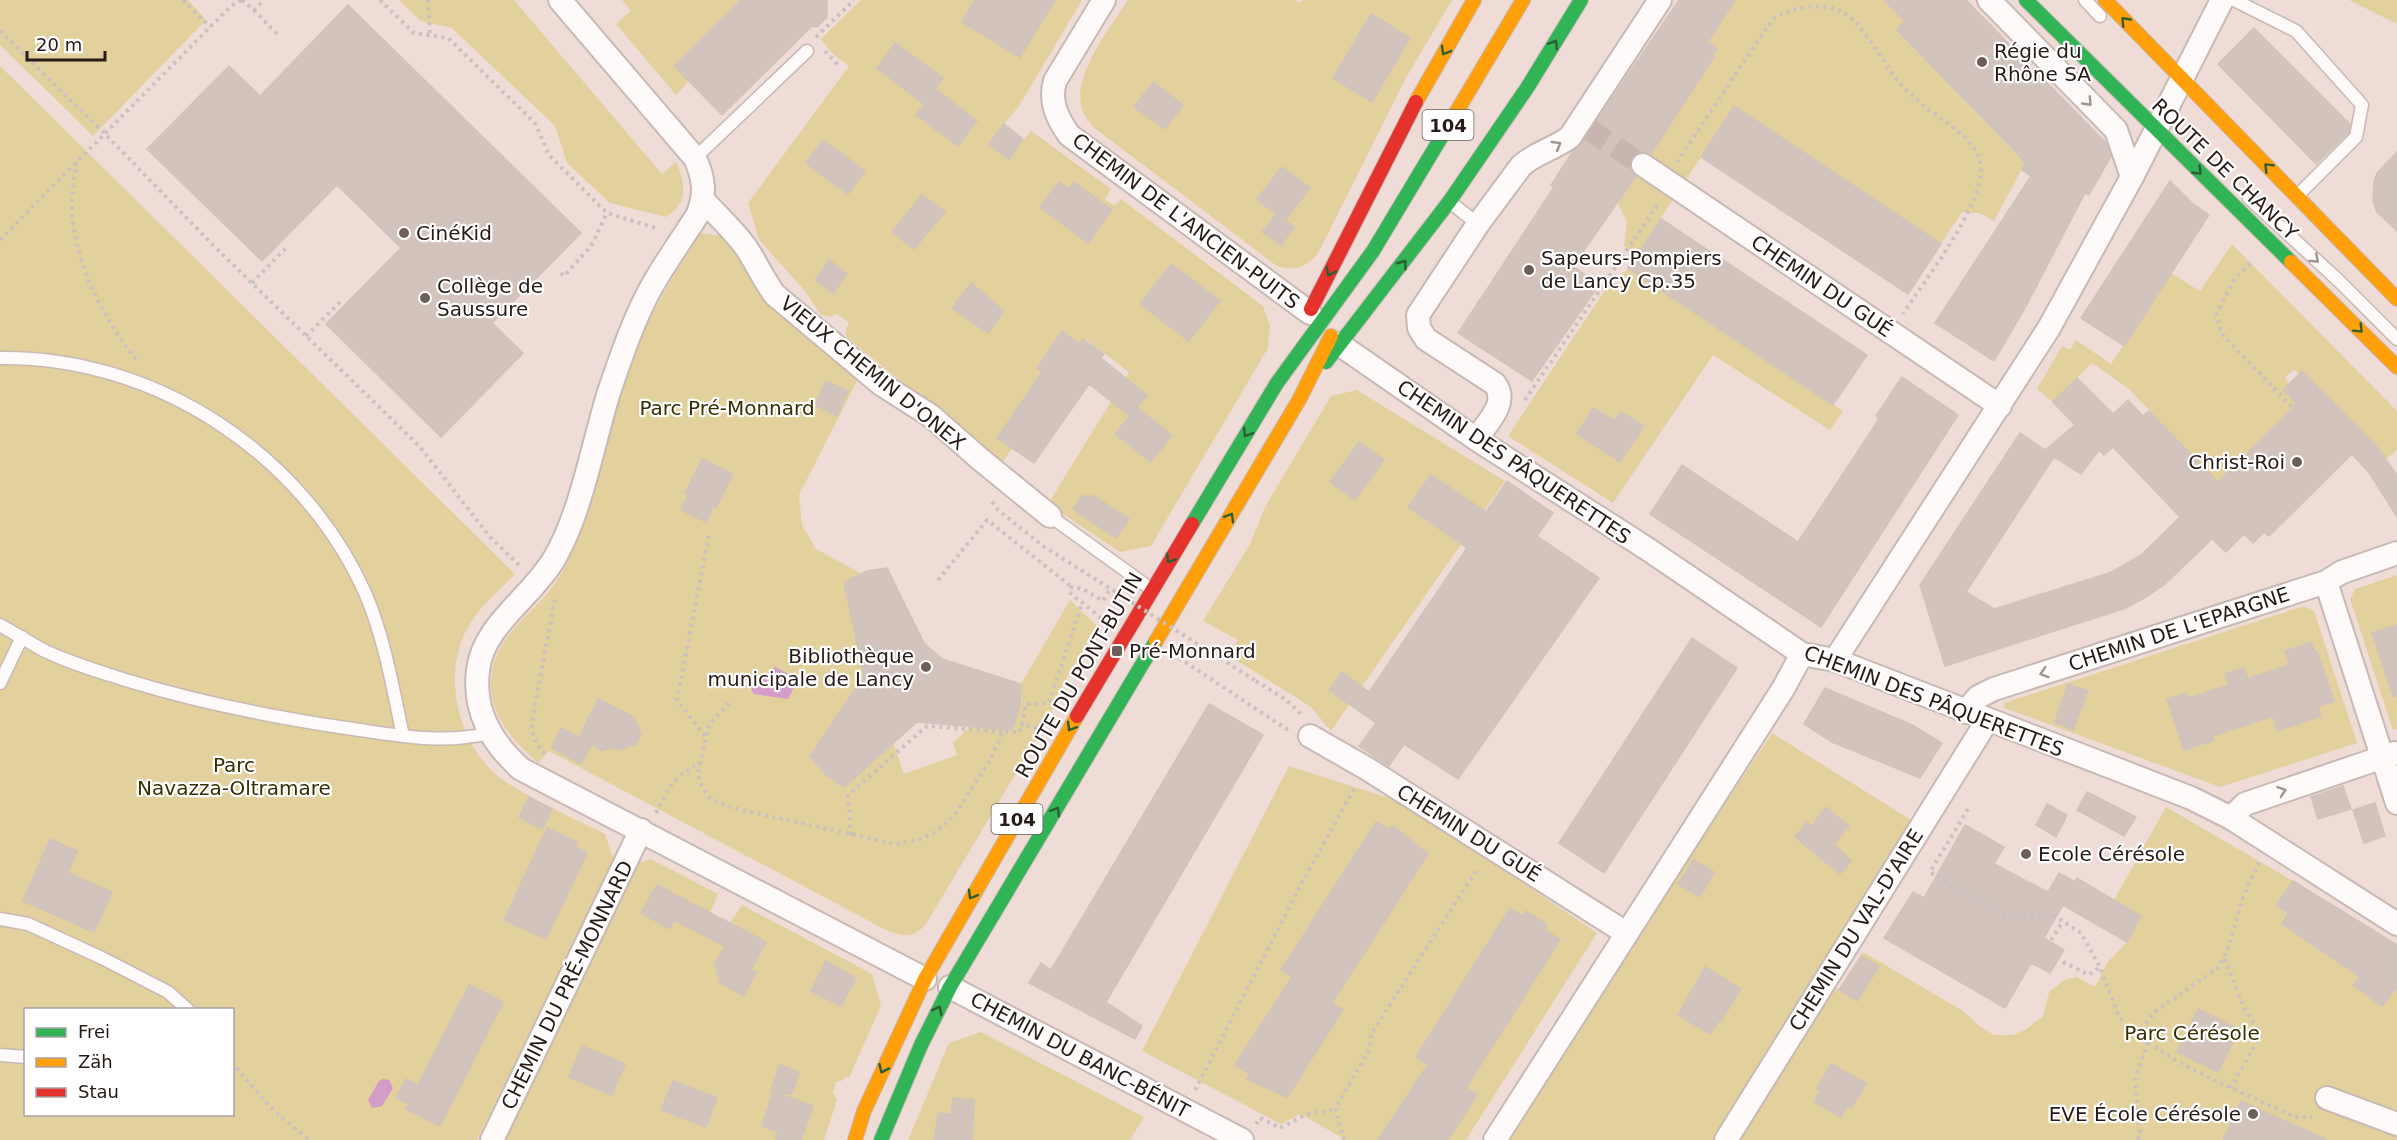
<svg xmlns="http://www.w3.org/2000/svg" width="2397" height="1140" viewBox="0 0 2397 1140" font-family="'DejaVu Sans',sans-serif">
	<rect width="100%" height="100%" fill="#f0dcd6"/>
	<!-- green -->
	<path fill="#e2d19c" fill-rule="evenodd" d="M0 0H188L206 20 93 136 0 45Z
		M399 0H514L662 174 676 162C686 183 688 204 666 217L610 203 567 163 555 126 452 28 421 21Z
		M622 0H741L674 65 689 81 676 95 616 24 631 11Z
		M861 0H1082L1019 106 1004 124 1024 140 1031 131 1111 189 1105 199 1115 206 1121 199 1263 306 1270 326 1268 348 1151 546 1120 552 1048 504 1129 372 1084 338 1080 344 1062 332 1037 368 1042 372 998 438 1012 448 1002 463 846 337V329L849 323 837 314 830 317 821 315 805 291 759 240 748 203 849 66 832 53 821 39Z
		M1128 0H1296L1299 3 1303 0H1452L1406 78 1317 255C1304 268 1295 271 1277 266L1093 127C1090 122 1085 117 1083 111 1069 78 1111 27 1128 0Z
		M1735 0H1884L1905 21 1897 30 2025 163 1994 221 1979 213 1962 212 1941 244 1734 107 1637 254 1624 246 1627 222 1618 204 1714 58 1712 56 1717 48 1708 41Z
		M2349 0H2397V24Z
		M0 66 515 574C501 588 485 602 474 618 438 666 456 746 503 780 534 801 571 817 605 834L614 861 477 1140H0ZM26 1010H232V1114H26Z
		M700 233 721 236 731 246 762 292 780 312 857 381 799 495 802 525 816 549 862 574 844 583 864 676 811 756 825 774 844 787 893 743 904 774 957 755 953 743 971 726 1012 730 1022 699 1020 698 1021 684 1070 600 1097 626 1059 691 1050 716 926 924C914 938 905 937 888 931L549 751 538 763C511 739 485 711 492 671 499 631 537 612 557 580 590 530 603 449 622 391 630 365 643 332 656 307 669 282 685 258 700 233Z
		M2232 244 2397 411V450L2386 459 2303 372 2300 375 2294 369 2285 378 2290 384 2283 390 2297 404 2218 482 2129 389 2092 363 2053 402 2037 389 2062 346 2070 350 2076 340 2111 364 2171 273 2200 291Z
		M1628 268 1843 411 1830 430 1713 355 1613 503 1508 436 1609 284 1614 287Z
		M1357 390 1505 481 1331 731 1311 707 1228 655 1238 640 1203 621 1250 544 1265 507 1331 396Z
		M2397 575V729L2393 730 2350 599 2355 589Z
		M2304 606 2314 611 2357 743 2220 787 2005 708 2004 703Z
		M1772 733 1916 823 1719 1140H1510L1653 912Z
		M1289 766 1389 798 1442 829 1597 933 1466 1140H1346L1300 1114 1281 1124 1142 1051Z
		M2166 807 2293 881 2276 905 2360 977 2354 985 2382 1006 2397 987V1140H1737L1832 985 1857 1001 1879 967 1861 956 1863 952 1963 1011 1979 1026 1994 1035H2013L2025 1030 2043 1016 2049 992 2064 980 2076 977 2095 987 2107 963 2127 942 2141 916 2114 900Z
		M651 859 718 894 710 913 730 923 742 905 872 974 881 1006 849 1078 845 1077 844 1080 836 1082 833 1092 837 1100 824 1140H502L638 863Z
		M981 1032 1144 1117 1130 1140H908L949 1043Z"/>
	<!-- water -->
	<path fill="#d49cc8" d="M775 667 795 678 797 682 788 699 754 694 752 691 751 688Z
		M383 1079 389 1080 393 1088 382 1106 372 1108 368 1100 379 1081Z"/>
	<!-- building -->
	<path fill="#d2c4bd" stroke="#d1c3bc" stroke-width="1.5" fill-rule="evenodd" d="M741 0H827V17L817 27 812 26 722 115 674 66Z
		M975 0H1055L1020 57 962 22Z
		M1679 0H1735L1708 41 1717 48 1712 56 1714 57 1651 154 1643 152 1632 157 1630 165 1631 171 1636 176 1573 266 1599 285 1532 381 1458 333 1554 187 1551 185 1573 151 1581 144Z
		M1884 0H1966L2106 143 2111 156 2089 195 2085 193 2025 308 1994 361 1935 323 2031 176 2022 170 2025 163 2013 149 1897 30 1905 21Z
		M348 5 581 233 492 323 523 353 441 437 326 324 401 248 337 185 262 261 147 149 229 66 260 96Z
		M1371 14 1410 38 1372 102 1333 78Z
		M2254 28 2350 124 2349 132 2316 164 2218 64Z
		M895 43 943 78 934 91 935 89 977 121 958 146 916 115 924 104 877 68Z
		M1153 82 1183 105 1165 129 1134 107Z
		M1734 106 1941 244 1908 294 1701 157Z
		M1004 124 1023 139 1009 159 989 144Z
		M823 140 865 171 848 194 806 163Z
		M2397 152V231L2377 212 2373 201 2374 182 2377 173Z
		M1282 167 1310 188 1285 220 1294 227 1281 245 1262 232 1276 214 1257 199Z
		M2170 181 2192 203 2209 215 2124 346 2081 318Z
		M1059 182 1068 189 1074 182 1112 210 1088 243 1040 207Z
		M922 195 945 212 914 249 892 232Z
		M1661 219 1867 355 1833 405 1628 268Z
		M829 260 847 274 833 293 815 280Z
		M1171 264 1220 301 1189 341 1140 304Z
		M971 283 1004 311 988 333 952 308Z
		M1062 331 1080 344 1083 339 1104 354 1101 358 1147 395 1137 408 1172 435 1151 462 1115 434 1130 416 1089 384 1034 463 997 438 1042 372 1037 368Z
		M2302 371 2376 446 2397 475V517L2370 474 2352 454 2269 536 2264 532 2253 543 2244 534 2226 552 2212 539 2165 584 2146 597 2126 608 1945 666 1920 585 2020 433 2045 450 2075 425 2053 402 2077 378 2113 414 2128 400 2143 416 2149 411 2218 482 2297 404 2283 390ZM2113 447 2180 517 2141 555 2112 572 1994 609 1966 592 2054 457 2081 474 2099 450 2104 455Z
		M1902 377 1958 415 1821 627 1650 514 1682 465 1798 542 1879 419 1876 416Z
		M826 381 848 391 837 416 815 405Z
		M1593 408 1615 421 1621 412 1644 426 1620 462 1577 434Z
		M1359 442 1384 460 1355 500 1330 482Z
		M702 459 733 474 716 508 713 507 706 522 681 510 688 495 685 493Z
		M1431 475 1486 512 1507 481 1553 513 1537 536 1599 578 1458 779 1404 744 1389 766 1359 746 1376 723 1329 690 1342 672 1369 692 1467 548 1408 507Z
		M1082 496H1094L1129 519 1116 538 1073 509Z
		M887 568 924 643 942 659 1021 684 1020 705 1012 730 917 722 844 787 825 774 810 756 864 676 844 583 867 571Z
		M2397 625V696H2393L2372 633Z
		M1692 638 1737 668 1604 873 1559 843Z
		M2312 642 2314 651H2317L2334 701 2318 707 2321 716 2277 731 2273 716 2212 736 2214 740 2184 750 2167 699 2187 693 2189 698 2229 685 2225 674 2244 668 2248 679 2289 665 2285 651Z
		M2068 684 2088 691 2073 730 2055 722Z
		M1825 688 1912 725 1942 743 1920 778 1832 742 1804 724Z
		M598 699 634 717 641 735 636 744 618 750 611 747 602 751 592 744 581 764 552 748 561 728 579 737Z
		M1209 704 1263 735 1106 1002 1142 1026 1135 1039 1029 983 1041 963 1051 970Z
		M2343 786 2351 809 2318 819 2311 797Z
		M2087 792 2136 817 2124 836 2077 810Z
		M529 797 552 809 542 829 519 817Z
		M2375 803 2385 836 2364 843 2353 810Z
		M2047 804 2067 815 2056 837 2036 825Z
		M1826 807 1849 826 1834 844 1851 861 1840 874 1795 837 1807 822 1812 826Z
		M1376 822 1390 830 1393 826 1428 854 1332 1003 1343 1010 1287 1097 1246 1079 1250 1074 1235 1065 1292 977 1281 970Z
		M1965 825 2004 847 1994 864 2048 892 2059 873 2075 882 2077 878 2141 916 2127 942 2063 905 2044 938 2064 950 2050 973 2031 963 2005 1008 1884 938 1913 892 1924 898Z
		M547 828 578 843 576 847 587 853 546 939 504 920Z
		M50 839 77 851 68 873 112 892 94 932 23 901Z
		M1694 860 1714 872 1700 897 1678 884Z
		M2293 881 2397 945V987L2382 1006 2353 985 2360 977 2282 924 2288 913 2276 905Z
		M657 885 766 942 751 970 756 972 744 996 720 983 715 963 725 946 674 920 670 929 641 913Z
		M1510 908 1523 916 1526 911 1547 925 1544 929 1560 940 1466 1088 1477 1095 1448 1140H1378L1428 1064 1416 1057Z
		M1861 956 1879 967 1857 1001 1839 990Z
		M826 961 856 978 841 1006 811 991Z
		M1705 967 1741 989 1721 1021 1719 1020 1710 1034 1678 1015Z
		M469 985 503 1002 440 1126 406 1109 409 1104 396 1098 406 1079 418 1085Z
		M2198 1009 2239 1030 2218 1072 2177 1052Z
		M582 1046 625 1064 612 1095 569 1077Z
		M1831 1064 1866 1083 1852 1108 1847 1106 1841 1117 1814 1102 1820 1091 1817 1089Z
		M779 1065 799 1072 792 1094 777 1093 813 1106 801 1140H776L778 1132 762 1126 773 1092H771Z
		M673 1081 717 1098 706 1127 661 1110Z
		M953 1098 974 1100 972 1140H934L938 1113 951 1114Z
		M2241 1101 2327 1140H2223Z"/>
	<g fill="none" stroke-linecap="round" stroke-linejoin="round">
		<!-- street-tunnel -->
		<path stroke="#c8b5b0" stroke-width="22" stroke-dasharray="22 11" stroke-linecap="butt" d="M1588 129 1643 165"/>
		<!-- lane casing -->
		<g stroke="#c8b9b4" stroke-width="15">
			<path id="lane" d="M2085 0 2100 16
				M2234 0 2296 31 2362 105 2356 137 2297 196
				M695 158 807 51
				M2249 198 2339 281 2397 339
				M1451 203 1478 224
				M0 358C155 356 304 454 366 595 385 640 393 689 403 736
				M1050 516 1151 589
				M0 625C14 633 29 642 43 650 70 663 100 672 129 681 201 703 272 717 346 728 397 735 440 745 490 733
				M0 683 22 637
				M0 919 28 924 102 958 168 992 188 1010
				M0 1055 26 1057"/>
		</g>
		<!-- street casing -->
		<g stroke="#c8b9b4" stroke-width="26">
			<path id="street" d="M560 0 695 158C704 179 706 192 698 214 683 238 666 261 652 286 634 318 621 357 609 392 593 443 581 514 554 559 532 597 483 625 478 670 473 711 491 742 521 769L925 979
				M1104 0 1055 81C1049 101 1057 118 1069 135L1310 313
				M1989 0 2116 130 2132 177
				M1643 165 2000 406
				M703 200C717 215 733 230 745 246 756 262 763 279 775 295L881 384 931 416 980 459 1050 516
				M1339 344 1476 439 1646 548 1802 654 1835 660 2191 798 2231 818 2397 924
				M1476 439C1487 423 1509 403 1495 384L1426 339 1419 328 1418 315 1478 224 1521 166C1533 154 1554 149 1570 137L1660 0
				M2326 582 2397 803
				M1835 660 2049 328 2132 177 2222 0
				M1965 712 1978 697 1994 689 2326 582 2342 572 2397 553
				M1310 736 1366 768 1626 933
				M2231 818 2245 804 2395 753
				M950 987 1242 1140
				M2327 1098 2397 1124
				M492 1140 641 830
				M1495 1140 1783 689 1802 654
				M1726 1140 1987 721"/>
		</g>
		<!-- fast casing -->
		<g stroke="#c8b9b4" stroke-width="16">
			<path id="fast" d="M2026 0 2291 262
				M1326 362 1449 202 1527 88 1581 0
				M1192 524 1277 383 1373 251 1451 121
				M881 1140 921 1045 950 987 1156 641"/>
		</g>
		<!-- slow casing -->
		<g stroke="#c8b9b4" stroke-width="16">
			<path id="slow" d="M2105 0 2397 299
				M1416 102 1474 0
				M1451 121 1523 0
				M2291 262 2397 367
				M1156 641 1299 400 1331 336
				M855 1140 864 1111 925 979 1077 716"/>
		</g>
		<!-- jam casing -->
		<g stroke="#c8b9b4" stroke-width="16">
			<path id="jam" d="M1311 309 1416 102
				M1077 716 1192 524"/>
		</g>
		<!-- path -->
		<path stroke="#c9c1bf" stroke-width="4" stroke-dasharray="3 4.5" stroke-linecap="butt" d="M183 0 210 27
			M242 0 254 10 264 0
			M380 0 414 33 448 38 535 123 549 155 607 213 659 229
			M428 0 430 36
			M254 10 277 34
			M0 31 104 133 213 245 420 447 490 537 521 567
			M816 37 854 0
			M825 51 838 65
			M76 162C75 174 73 187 72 199 71 259 102 318 139 363
			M1677 162 1772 20C1787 7 1827 1 1844 13 1865 27 1882 61 1898 81 1905 90 1915 98 1924 106 1943 122 1979 139 1981 167 1983 206 1925 280 1903 314
			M0 240 210 27 231 6 241 0
			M2250 263 2232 282 2217 314 2221 333 2293 408
			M561 273 564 276 591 246 607 213
			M252 283 287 247
			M306 336 341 301
			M1525 400 1659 203
			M992 502 998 510 1043 546
			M938 580 987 520 1072 587
			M1101 618 1069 592 1072 587 1083 589 1103 601 1110 589
			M1179 658 1288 730
			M1256 681 1285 699 1301 714
			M729 703 709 725 698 773 700 783 711 799 733 808 895 844 918 840 935 832 954 816 989 762 1003 732H1020L1022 724
			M1037 728 1022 724 1026 704 1049 703 1082 603
			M705 736 677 700 709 535
			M545 754 536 743 532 730 534 711 555 599
			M1968 809 1930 872 2013 920 2030 915 2055 916 2081 933 2100 967 2119 1017 2136 1035 2177 1061 2216 1081 2295 1117H2312
			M656 813C668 789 673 777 698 764
			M851 835 848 795 927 726 1003 732
			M2051 940 2063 921
			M2225 959 2244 1008 2258 1029 2260 1036 2231 1088
			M2063 962 2089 975 2100 967
			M2136 1035 2155 1012 2219 967 2228 949 2243 897 2259 862
			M232 1062C256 1092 279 1119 311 1140
			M1195 1090 1305 877 1354 789
			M1256 1124 1260 1118 1280 1128 1305 1115 1335 1109
			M1344 1140 1335 1109 1370 1048 1371 1034 1478 868
			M2138 1140 2140 1132 2135 1080 2148 1042"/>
		<!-- lane -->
		<use href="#lane" stroke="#fdfaf9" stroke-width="12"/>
		<!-- street -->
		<use href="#street" stroke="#fdfaf9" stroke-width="22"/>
		<!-- fast -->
		<use href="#fast" stroke="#30b455" stroke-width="14"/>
		<!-- slow -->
		<use href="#slow" stroke="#ff9f0a" stroke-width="14"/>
		<!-- jam -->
		<use href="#jam" stroke="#e5322d" stroke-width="14"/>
		<!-- path-bridge -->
		<path stroke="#c9c1bf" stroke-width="4" stroke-dasharray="3 4.5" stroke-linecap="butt" d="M1043 546 1256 681"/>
	</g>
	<!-- one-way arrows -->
	<defs><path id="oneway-chevron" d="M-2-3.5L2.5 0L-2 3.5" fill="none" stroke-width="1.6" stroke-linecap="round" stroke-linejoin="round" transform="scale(1.5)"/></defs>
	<g stroke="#2b5f33">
		<use href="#oneway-chevron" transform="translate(2125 21) rotate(-134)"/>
		<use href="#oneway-chevron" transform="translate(1554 44) rotate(-59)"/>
		<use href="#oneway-chevron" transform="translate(1445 51) rotate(120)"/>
		<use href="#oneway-chevron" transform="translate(2268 167) rotate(-135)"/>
		<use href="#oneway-chevron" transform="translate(2198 171) rotate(44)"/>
		<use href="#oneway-chevron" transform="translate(1403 264) rotate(-53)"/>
		<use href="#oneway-chevron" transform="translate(1330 272) rotate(116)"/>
		<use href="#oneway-chevron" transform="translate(2359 329) rotate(45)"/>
		<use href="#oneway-chevron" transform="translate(1247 433) rotate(121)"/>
		<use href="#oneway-chevron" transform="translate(1230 517) rotate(-59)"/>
		<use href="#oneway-chevron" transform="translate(1170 559) rotate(121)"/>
		<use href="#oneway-chevron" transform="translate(1071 727) rotate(121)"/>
		<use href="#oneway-chevron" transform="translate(1056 811) rotate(-59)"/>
		<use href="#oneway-chevron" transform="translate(972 895) rotate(120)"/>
		<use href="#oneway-chevron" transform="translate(938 1010) rotate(-63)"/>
		<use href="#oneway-chevron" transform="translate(883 1069) rotate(114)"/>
	</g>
	<g stroke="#9d9593">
		<use href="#oneway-chevron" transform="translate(2088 102) rotate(46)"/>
		<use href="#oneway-chevron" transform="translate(1557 145) rotate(-31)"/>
		<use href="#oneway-chevron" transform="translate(2315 259) rotate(42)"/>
		<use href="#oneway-chevron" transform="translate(2044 673) rotate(162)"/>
		<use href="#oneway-chevron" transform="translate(2282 791) rotate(-19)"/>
	</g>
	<!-- markers -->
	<g fill="#6d5e5a" stroke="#fff" stroke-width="2">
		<circle cx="1982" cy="62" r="6"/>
		<circle cx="404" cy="233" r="6"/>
		<circle cx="1529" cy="270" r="6"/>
		<circle cx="425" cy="298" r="6"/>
		<circle cx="2297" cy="462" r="6"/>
		<rect x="1111" y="645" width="12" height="12" rx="3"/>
		<circle cx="926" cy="667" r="6"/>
		<circle cx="2026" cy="854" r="6"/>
		<circle cx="2253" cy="1114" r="6"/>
	</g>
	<g text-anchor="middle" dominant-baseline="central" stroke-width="4.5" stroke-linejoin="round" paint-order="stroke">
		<!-- shield labels -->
		<g fill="#fff" stroke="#685f5d" stroke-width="1.5">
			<rect x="1422.5" y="110" width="51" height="30" rx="4.5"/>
			<rect x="991.5" y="804" width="51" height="30" rx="4.5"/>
		</g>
		<g font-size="18" font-weight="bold" fill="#271a17">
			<text x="1448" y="125">104</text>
			<text x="1017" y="819">104</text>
		</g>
		<!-- poi labels -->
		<g font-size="20" fill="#271a17" stroke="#fff" text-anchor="start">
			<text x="1994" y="51">Régie du<tspan x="1994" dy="23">Rhône SA</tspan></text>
			<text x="416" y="233">CinéKid</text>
			<text x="1541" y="258">Sapeurs-Pompiers<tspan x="1541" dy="23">de Lancy Cp.35</tspan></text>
			<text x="437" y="286">Collège de<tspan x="437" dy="23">Saussure</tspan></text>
			<text x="2285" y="462" text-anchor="end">Christ-Roi</text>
			<text x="1129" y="651">Pré-Monnard</text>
			<text x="914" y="656" text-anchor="end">Bibliothèque<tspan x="914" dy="23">municipale de Lancy</tspan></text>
			<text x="2038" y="854">Ecole Cérésole</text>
			<text x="2241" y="1114" text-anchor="end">EVE École Cérésole</text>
		</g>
		<!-- street labels -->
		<g font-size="20" fill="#271a17" stroke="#fff">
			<text transform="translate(2225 169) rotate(44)">ROUTE DE CHANCY</text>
			<text transform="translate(1186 221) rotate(37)">CHEMIN DE L'ANCIEN-PUITS</text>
			<text transform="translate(1822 286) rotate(34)">CHEMIN DU GUÉ</text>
			<text transform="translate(873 373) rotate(39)">VIEUX CHEMIN D'ONEX</text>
			<text transform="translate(1514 462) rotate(34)">CHEMIN DES PÂQUERETTES</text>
			<text transform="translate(2179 629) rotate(-18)">CHEMIN DE L'EPARGNE</text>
			<text transform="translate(1079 675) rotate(-60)">ROUTE DU PONT-BUTIN</text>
			<text transform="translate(1934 701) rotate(21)">CHEMIN DES PÂQUERETTES</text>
			<text transform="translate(1469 833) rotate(32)">CHEMIN DU GUÉ</text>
			<text transform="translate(1856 930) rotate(-58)">CHEMIN DU VAL-D'AIRE</text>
			<text transform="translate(567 985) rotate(-64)">CHEMIN DU PRÉ-MONNARD</text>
			<text transform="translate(1080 1055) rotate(28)">CHEMIN DU BANC-BÉNIT</text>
		</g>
		<!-- park labels -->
		<g font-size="20" fill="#362f02" stroke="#fff">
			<text x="727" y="408">Parc Pré-Monnard</text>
			<text x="234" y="765">Parc<tspan x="234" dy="23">Navazza-Oltramare</tspan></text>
			<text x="2192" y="1033">Parc Cérésole</text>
		</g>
	</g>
	<!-- legend -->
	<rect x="24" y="1008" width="210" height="108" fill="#ffffff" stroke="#a9a3a2" stroke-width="1.5"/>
	<rect x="36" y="1028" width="30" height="9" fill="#30b455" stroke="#a9a3a2" stroke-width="1.5"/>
	<text x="78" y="1038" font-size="18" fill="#271a17">Frei</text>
	<rect x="36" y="1058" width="30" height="9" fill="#ff9f0a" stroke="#a9a3a2" stroke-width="1.5"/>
	<text x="78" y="1068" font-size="18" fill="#271a17">Zäh</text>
	<rect x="36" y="1088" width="30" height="9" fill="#e5322d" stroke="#a9a3a2" stroke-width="1.5"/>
	<text x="78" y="1098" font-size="18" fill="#271a17">Stau</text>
	<!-- scale -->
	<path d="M27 51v9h78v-9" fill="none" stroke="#271a17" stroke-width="3"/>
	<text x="36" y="51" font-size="18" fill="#271a17" stroke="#ffffff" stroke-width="4.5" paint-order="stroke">20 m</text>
</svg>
